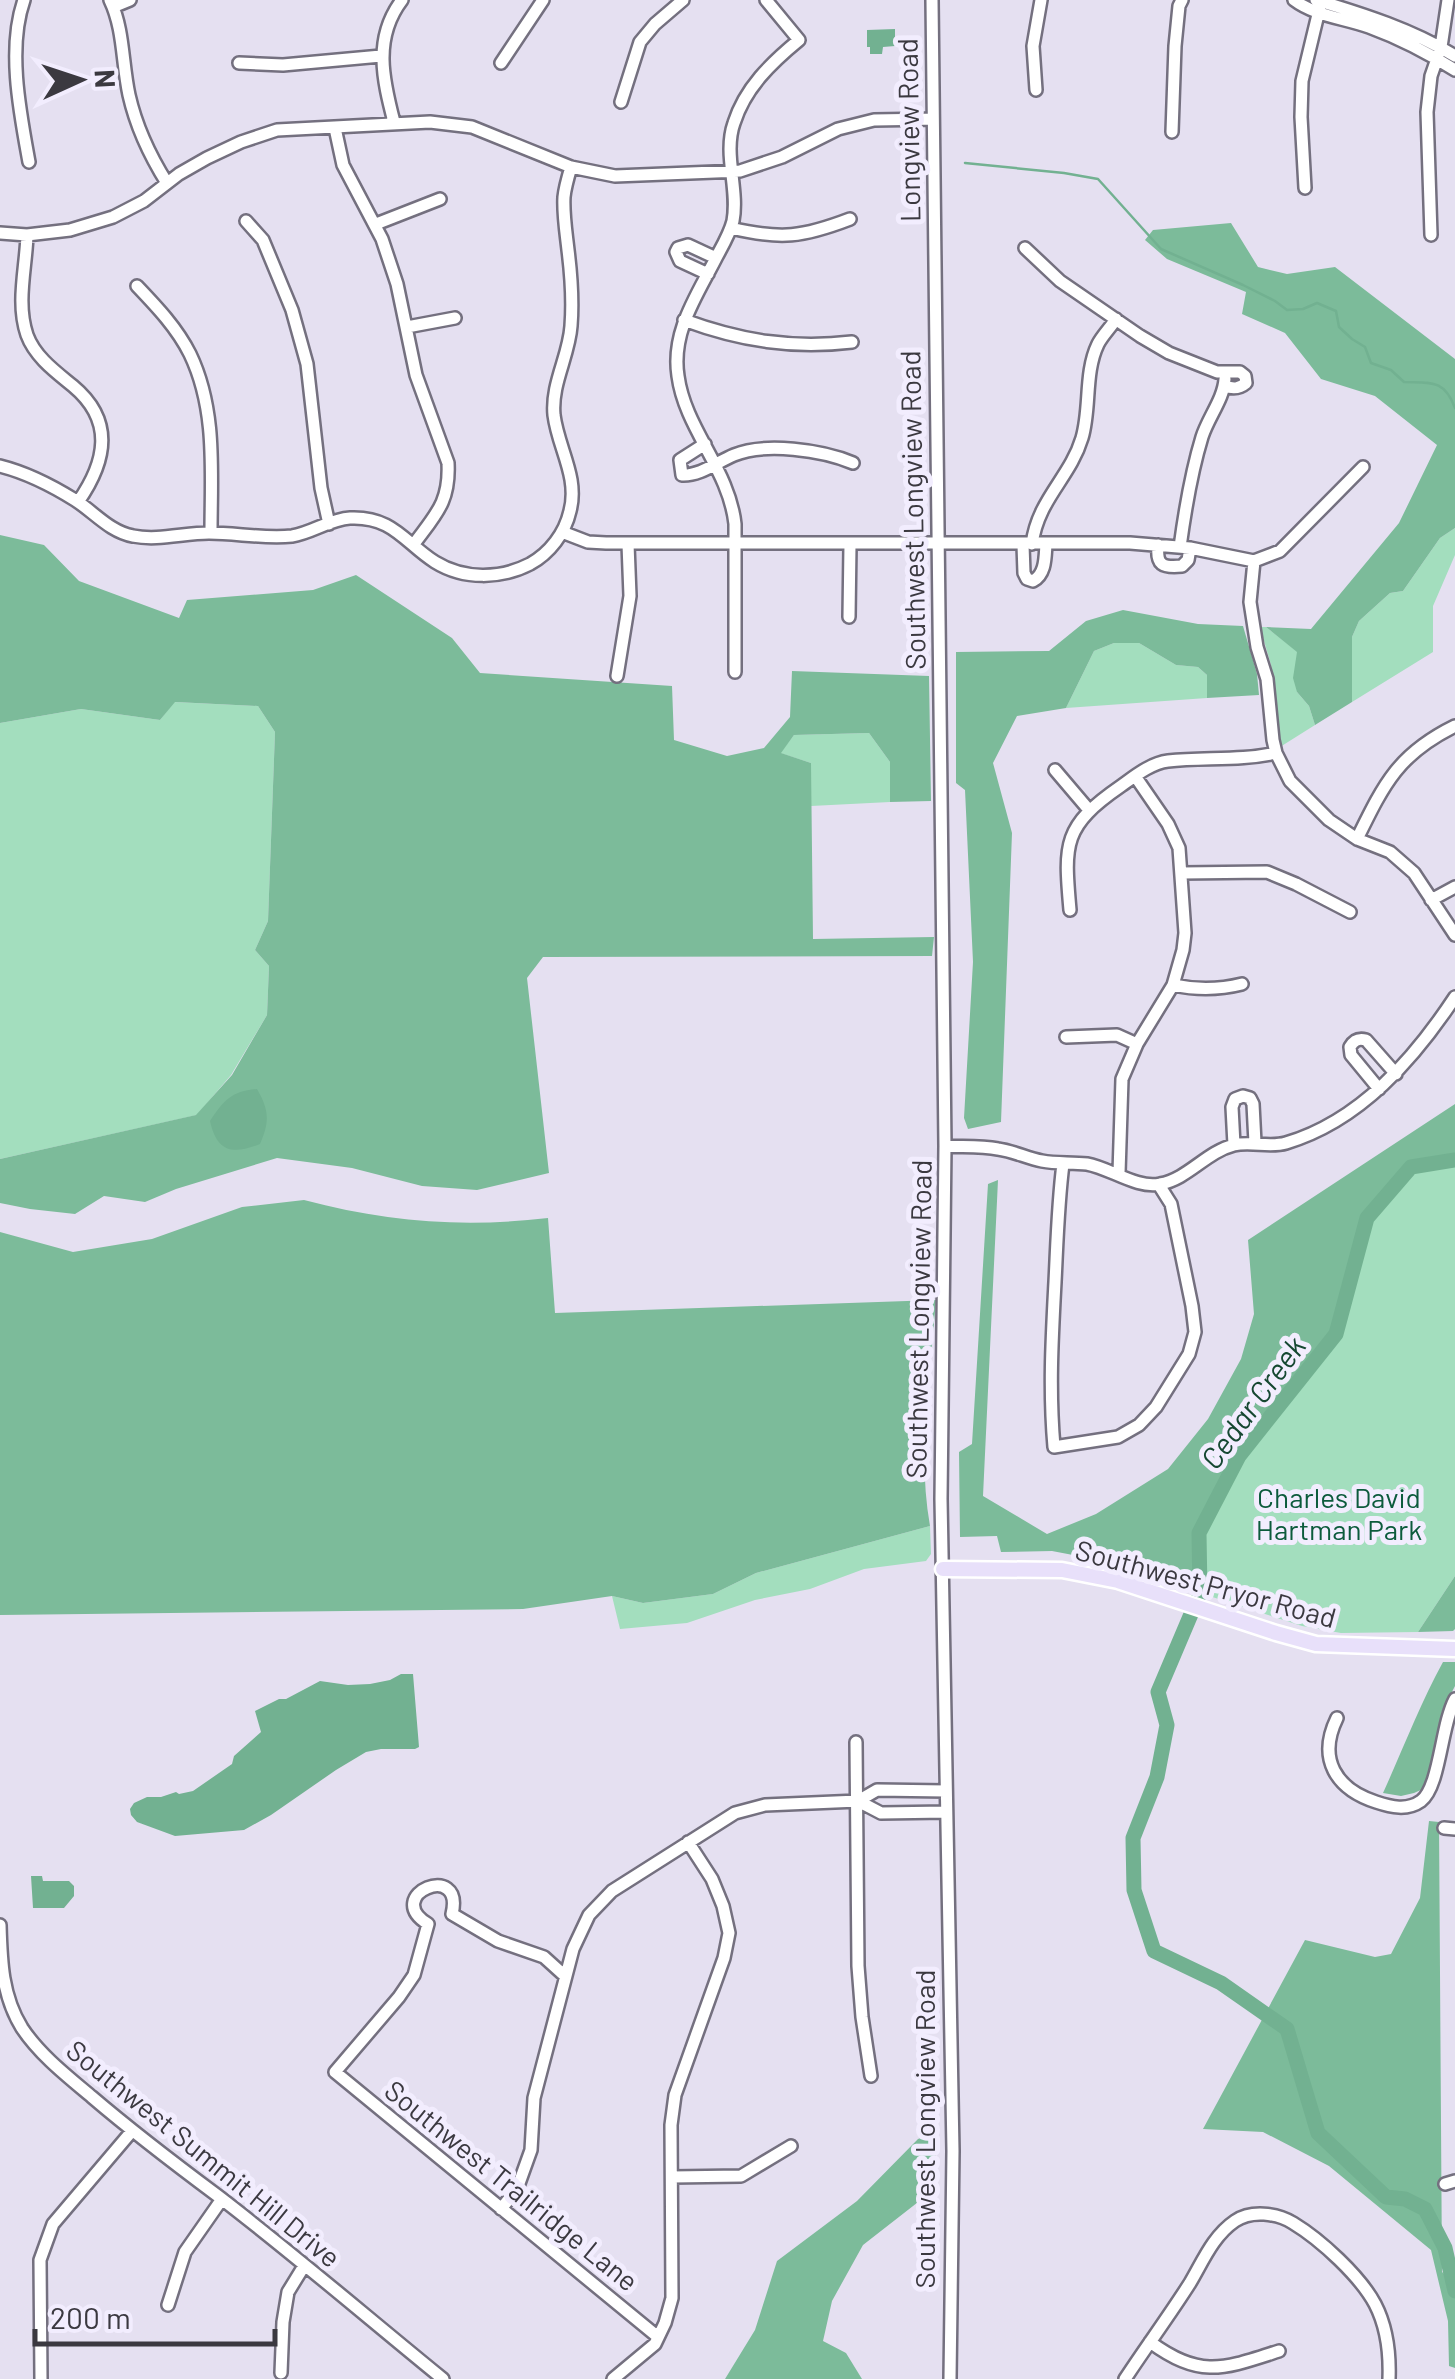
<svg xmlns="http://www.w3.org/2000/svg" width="1455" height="2379" viewBox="0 0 1455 2379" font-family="Barlow,sans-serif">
	<rect width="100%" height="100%" fill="#e5e0f1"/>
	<!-- green -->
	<path fill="#a3debe" d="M1455 528V555L1433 606V652L1352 702V637L1359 621 1390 593 1403 591 1440 538Z
		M1260 627H1266L1298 652 1297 692 1309 706 1315 725 1280 747 1271 665Z
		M1114 643H1139L1176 665 1198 667 1207 675V698L1066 708 1094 651Z
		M174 702 258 706 275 732 268 921 255 950 269 966 267 1015 231 1075 197 1115 0 1159V723L81 709 160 720Z
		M869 733 890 762V802L811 806V763L780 753 794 735Z
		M1455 1160V1576L1418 1632 1341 1633 1302 1626 1200 1593 1199 1533 1260 1417 1302 1381 1335 1334 1367 1218 1411 1167Z
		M930 1526 931 1554 926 1561 864 1569 810 1589 755 1600 687 1623 620 1629 612 1596 643 1603 713 1594 756 1573Z"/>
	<!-- forest -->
	<path fill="#7cbb9a" d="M1231 223 1258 267 1287 274 1335 267 1455 359V528L1440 538 1403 591 1390 593 1359 621 1352 637V702L1315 725 1309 706 1297 692 1293 678 1297 652 1266 627 1311 629 1399 523 1437 445 1375 396 1321 379 1285 333 1242 314 1246 292 1167 259 1145 240 1153 230Z
		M0 535 44 545 79 581 179 618 187 600 313 590 356 575 452 638 480 673 672 686 674 740 727 756 764 748 790 717 792 671 929 676 931 801 890 802V762L869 733 794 735 781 753 811 763 813 939 934 937 932 956 543 957 527 978 549 1173 477 1190 422 1186 352 1168 277 1158 176 1189 145 1202 104 1196 75 1214 30 1209 0 1203V1159L196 1115 232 1075 267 1015 269 966 255 950 268 921 275 732 258 706 175 702 160 720 81 709 0 723Z
		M1123 610 1198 624 1243 626 1257 674 1259 695 1207 698V675L1198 667 1176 665 1139 643H1114L1094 651 1066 708 1017 716 993 763 1012 833 1001 1122 968 1129 964 1118 973 962 965 790 956 783V652L1049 651 1086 621Z
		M1455 1104V1157L1414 1163 1406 1167 1359 1223 1333 1328 1277 1403 1260 1417 1199 1533 1200 1591 1073 1555 1052 1551 1001 1552 997 1536 960 1537 959 1452 972 1444 988 1184 998 1180 983 1496 1047 1534 1096 1514 1168 1469 1208 1419 1241 1359 1254 1314 1248 1240Z
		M304 1200C387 1222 463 1228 548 1218L555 1313 936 1300C930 1375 917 1453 930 1526L756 1573 713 1594 643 1603 612 1596 523 1609 0 1615V1232L73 1252 152 1239 242 1207Z
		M1455 1576V1629L1453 1631 1418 1632Z
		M1443 1662H1455V1686L1442 1711 1429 1779 1423 1789 1414 1793 1401 1796 1383 1793C1403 1749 1420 1704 1443 1662Z
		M1429 1821 1439 1822 1442 2272 1455 2283V2368L1449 2366 1448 2321 1431 2250 1329 2166 1263 2132 1203 2129 1305 1940 1375 1957 1391 1954 1420 1898Z
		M936 2132 935 2185 922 2199 863 2245 832 2301 823 2341 846 2353 862 2379H725L755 2330 777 2261 857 2201 918 2139Z"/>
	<!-- water -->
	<path fill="#72b191" d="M895 29V46L883 47 882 54H870V47H867V30Z
		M257 1089C269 1110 270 1121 260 1144 232 1155 217 1152 210 1121 224 1100 232 1091 257 1089Z
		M401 1674H413L419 1747 415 1749H381L366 1752 336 1770 271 1815 244 1830 175 1836 137 1822 131 1815 130 1809 134 1803 147 1797H161L176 1792 179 1794 193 1791 232 1764 234 1756 261 1732 255 1711 279 1699H286L320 1681 348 1685 370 1684 390 1680Z
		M31 1876H42L43 1881H69L74 1886V1896L64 1908H33Z"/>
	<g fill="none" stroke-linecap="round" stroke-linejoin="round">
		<!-- stream -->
		<path stroke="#72b191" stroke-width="2.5" d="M965 163 1064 173 1098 179 1161 249 1243 285 1275 301 1287 310 1303 309 1317 303 1336 311 1339 327 1352 339 1365 347 1371 363 1391 370 1404 382C1431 383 1444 379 1455 408"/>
		<!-- river -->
		<path stroke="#72b191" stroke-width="15" d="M1455 1160 1411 1167 1367 1218 1336 1334 1239 1456 1199 1533 1200 1593 1158 1692 1167 1725 1157 1777 1133 1838 1134 1890 1154 1951 1221 1983 1287 2029 1318 2133 1386 2197 1405 2199 1425 2209 1445 2248 1455 2291"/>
		<!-- minor casing -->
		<g stroke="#74707f" stroke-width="16">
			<path id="minor" d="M24 0C7 48 20 113 29 162
				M110 0C124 29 122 63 129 95 136 126 150 156 167 183
				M932 0 945 1146 941 1499 953 2151 950 2379
				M1294 0C1315 16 1344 18 1369 27 1399 38 1428 53 1455 70
				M1316 0C1363 14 1413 30 1455 56
				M113 7 130 0
				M239 63 283 65 381 56
				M501 63 543 0
				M1036 90 1033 46 1041 0
				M621 102 640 42 655 24 683 0
				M394 122C383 80 373 38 402 0
				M335 128 343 165 382 239 397 284 416 375 448 463C450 502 436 514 414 544
				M1172 132 1175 46 1179 6 1182 0
				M1305 188 1301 117 1302 81 1321 2
				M246 221 263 240 292 310 307 364 321 488 329 524
				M376 224 440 199
				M731 228C781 240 803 237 850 219
				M0 233 27 235 70 230 113 217 144 201 179 174 207 158 241 142 277 130 430 122 472 127 571 167 615 176 740 171 782 157 838 129 874 120 933 119
				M27 235C26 268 16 303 27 335 35 357 56 372 73 386 115 421 106 462 78 502
				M1431 235 1427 112 1431 76 1441 47 1448 0
				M1025 248 1060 281 1140 336 1169 353 1217 372H1240L1245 376 1246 383C1239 389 1233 389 1225 386
				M708 274 680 261 676 252 678 248 688 245 716 258
				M137 286C157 307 177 328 190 354 217 410 211 473 211 533
				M684 320C741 341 793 349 852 342
				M407 327 455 318
				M705 444 680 460 682 475C700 476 717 462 734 455 765 442 822 450 853 463
				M0 466C28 473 51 485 75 500 94 512 110 532 133 536 158 541 184 533 209 533 237 533 264 539 292 536 312 533 330 519 350 518 393 516 405 543 435 562 464 580 501 579 530 564 550 553 565 533 570 511 579 477 558 448 554 415 551 384 569 356 571 326 573 301 571 274 568 250 566 232 563 214 564 197 565 187 568 177 571 167
				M562 532 588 542 606 543H1130L1190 548 1254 561 1280 551 1363 467
				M1032 544C1038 499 1070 478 1082 438 1091 408 1084 373 1098 344 1102 336 1111 327 1116 319
				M1023 545 1024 573 1027 579 1033 581C1046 574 1045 557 1046 544
				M1158 545C1156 565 1162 568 1182 566L1188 560 1190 548
				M1180 547C1185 510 1191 473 1202 437 1208 418 1224 398 1225 379
				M1254 561 1250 602 1257 647 1267 679 1273 740 1276 753 1290 781 1329 820 1357 839 1390 852 1414 873 1455 935
				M849 617 850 545
				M735 672V524C729 469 685 429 678 376 671 331 698 294 717 256 723 245 730 233 733 221 739 189 723 154 734 123 745 88 771 63 799 40L766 0
				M617 676 630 596 628 544
				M1055 770 1089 810
				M1357 839C1384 784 1398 754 1455 726
				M1182 873 1267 872 1296 884 1350 912
				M1431 900 1455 887
				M1070 910C1064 843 1063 826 1121 786 1135 776 1151 763 1168 761 1204 757 1240 761 1276 753
				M1173 985C1197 990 1218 990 1242 984
				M1066 1037 1117 1035 1137 1044
				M1379 1089 1351 1055 1350 1047C1354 1040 1358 1038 1366 1040L1396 1074
				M1234 1145 1232 1107 1235 1099 1243 1096 1250 1098 1253 1104 1255 1143
				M945 1146C962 1147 981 1146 998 1149 1013 1151 1027 1158 1042 1161 1057 1164 1072 1162 1087 1164 1110 1168 1137 1189 1160 1184 1188 1179 1206 1152 1234 1145 1251 1141 1270 1148 1286 1143 1360 1121 1414 1059 1455 997
				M1063 1164C1058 1203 1057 1242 1055 1282 1052 1339 1049 1389 1054 1447L1118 1437 1139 1425 1156 1407 1189 1354 1195 1332 1192 1306 1171 1204 1159 1185
				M1119 1173 1122 1079 1137 1044 1173 985 1183 950 1185 933 1179 848 1168 824 1135 776
				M1337 1718C1317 1759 1336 1789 1376 1802 1391 1807 1407 1811 1421 1801 1440 1787 1441 1725 1455 1699
				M856 1742 858 1966 862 2017 871 2076
				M858 1801 881 1813 946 1812
				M1444 1828 1455 1829
				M452 1914 498 1941 544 1957 565 1976
				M428 1924 414 1975 399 1997 335 2072 658 2337
				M428 1924C381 1895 465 1860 452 1914
				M0 1925C1 1961 2 1996 22 2028 40 2055 67 2076 92 2097 133 2132 175 2164 218 2196 295 2255 368 2318 443 2379
				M672 2177 741 2176 791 2146
				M1445 2184 1455 2181
				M501 2209 517 2189 531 2150 534 2098 573 1949 589 1915 612 1891 735 1813 765 1805 858 1801 877 1790 946 1791
				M168 2305 185 2252 222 2199
				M1150 2342C1201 2379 1223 2369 1279 2351
				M281 2373 283 2322 288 2292 304 2266
				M41 2379 40 2260 53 2224 132 2131
				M613 2379 655 2344 665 2323 672 2298 671 2125 675 2095 724 1958 729 1933 723 1906 712 1879 688 1842
				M1125 2379C1146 2347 1169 2316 1190 2283 1203 2261 1213 2236 1235 2221 1251 2210 1277 2213 1293 2223 1321 2240 1360 2276 1375 2304 1387 2327 1390 2353 1389 2379"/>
		</g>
		<!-- major casing -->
		<g stroke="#fff" stroke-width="19">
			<path id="major" d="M943 1569 1062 1570 1118 1581 1276 1633 1316 1644 1455 1649"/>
		</g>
		<!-- minor -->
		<use href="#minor" stroke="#fff" stroke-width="11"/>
		<!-- major -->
		<use href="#major" stroke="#e8e0fa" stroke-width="14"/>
	</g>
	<g text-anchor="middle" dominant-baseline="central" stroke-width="10" stroke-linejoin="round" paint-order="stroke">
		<!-- street labels -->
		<g font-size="28" fill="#3b3940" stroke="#f2edfe">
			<text transform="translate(908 130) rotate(-91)">Longview Road</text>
			<text transform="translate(912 510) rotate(-91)">Southwest Longview Road</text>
			<text transform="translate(918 1319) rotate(-89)">Southwest Longview Road</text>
			<text transform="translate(1206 1583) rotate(15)">Southwest Pryor Road</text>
			<text transform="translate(924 2129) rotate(-90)">Southwest Longview Road</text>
			<text transform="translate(204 2153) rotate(39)">Southwest Summit Hill Drive</text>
			<text transform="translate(512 2185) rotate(39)">Southwest Trailridge Lane</text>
		</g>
		<!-- park labels -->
		<g font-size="28" fill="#0c5b3c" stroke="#f2edfe">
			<text x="1339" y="1497">Charles David<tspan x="1339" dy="32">Hartman Park</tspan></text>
		</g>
		<!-- water labels -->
		<g font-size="30" font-style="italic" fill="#164832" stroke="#f2edfe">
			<text transform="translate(1252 1402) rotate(-54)">Cedar Creek</text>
		</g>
	</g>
	<!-- north arrow -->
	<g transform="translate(80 80) rotate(87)" stroke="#f2edfe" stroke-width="8" paint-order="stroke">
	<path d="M0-8L18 38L0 25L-18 38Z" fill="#3b3940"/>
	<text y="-15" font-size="28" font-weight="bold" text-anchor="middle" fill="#3b3940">N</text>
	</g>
	<!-- scale -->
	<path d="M35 2329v15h240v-15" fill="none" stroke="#3b3940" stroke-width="5"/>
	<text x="50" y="2329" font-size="30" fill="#3b3940" stroke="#f2edfe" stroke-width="8" paint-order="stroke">200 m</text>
</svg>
